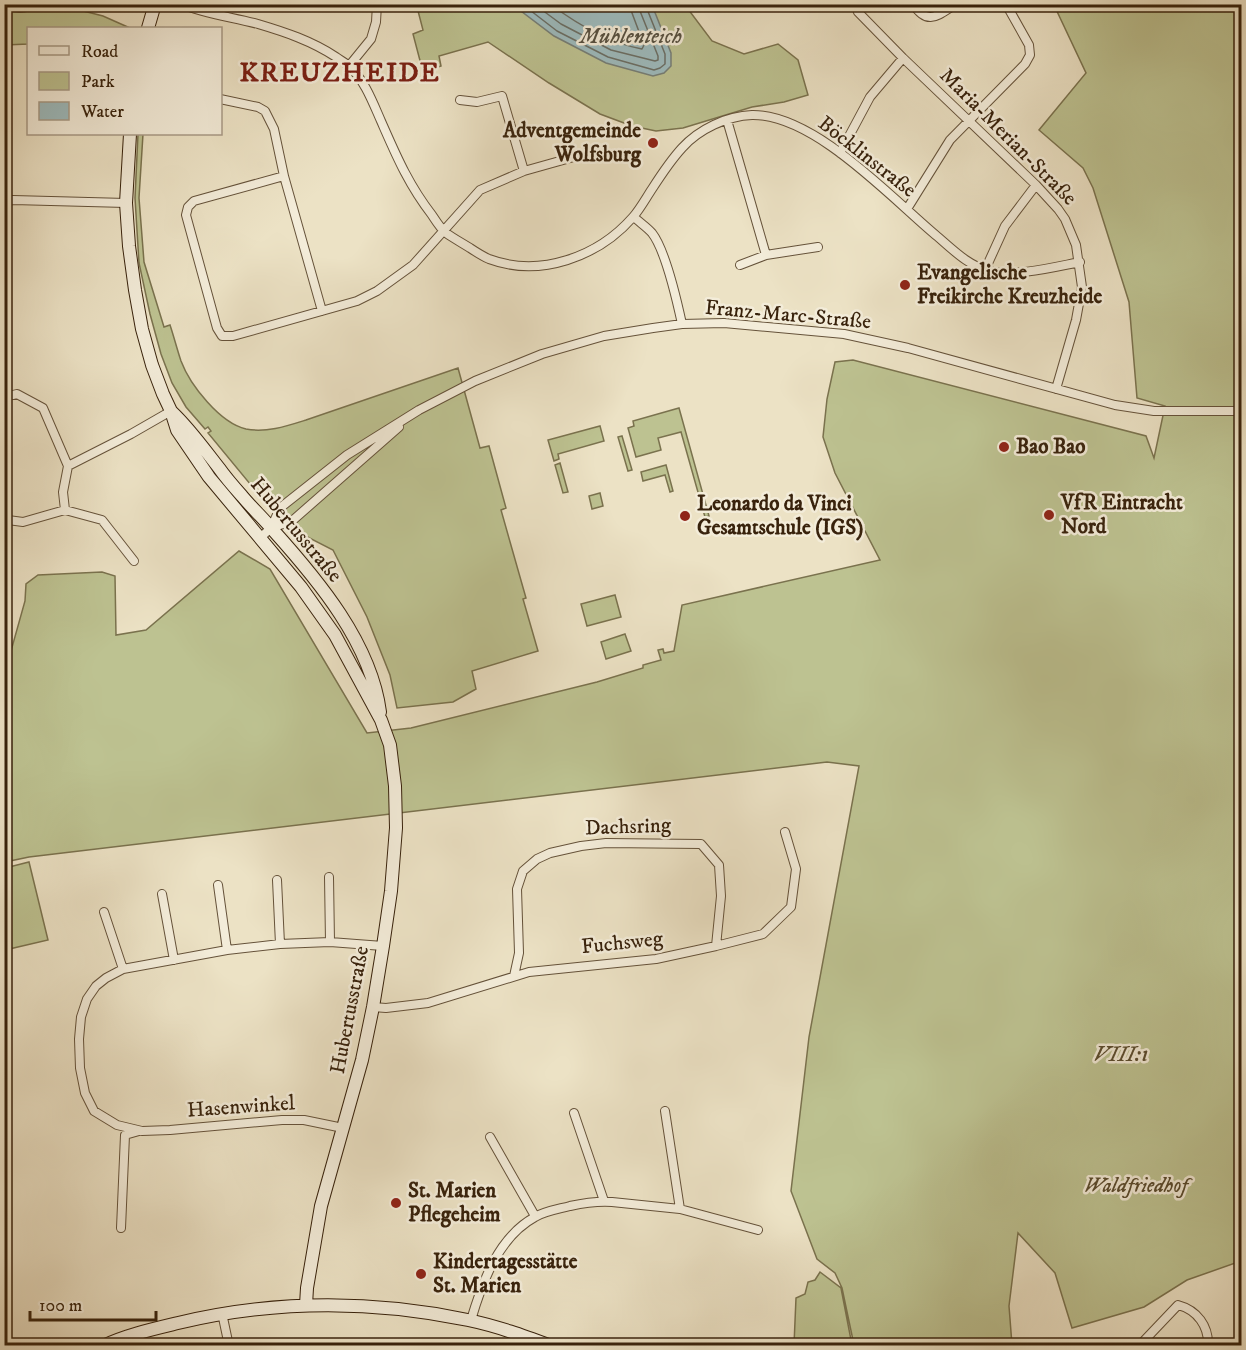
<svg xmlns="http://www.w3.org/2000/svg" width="1246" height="1350" viewBox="0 0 1246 1350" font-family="'IM FELL DW Pica',serif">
	<rect width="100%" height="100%" fill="#ece2c5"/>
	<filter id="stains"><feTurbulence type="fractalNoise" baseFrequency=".00333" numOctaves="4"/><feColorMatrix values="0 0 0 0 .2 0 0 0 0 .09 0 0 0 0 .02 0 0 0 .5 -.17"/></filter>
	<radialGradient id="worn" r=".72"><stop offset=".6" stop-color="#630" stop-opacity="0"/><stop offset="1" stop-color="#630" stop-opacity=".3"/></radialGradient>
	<!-- green -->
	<path fill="#bdc291" stroke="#7a724e" stroke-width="1.5" d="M60 5 103 16 130 28H28V44L5 45 4 12Z
		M427 5H685L712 41 744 54 778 44 798 60 808 95 784 102 752 107 683 128 656 131 632 126 600 114 549 83 488 42 439 56 441 66 423 72 413 34 423 30 417 7Z
		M1054 5H1241V1261L1187 1280 1144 1307 1072 1328 1055 1273 1018 1233 1009 1306 1012 1345H854L842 1288 835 1273 817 1259 791 1191 809 1037 859 766 827 762 29 857 5 862V658L11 651 25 601 26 584 38 575 102 572 115 576 116 635 146 630 239 551 270 569 367 733 411 728 597 682 643 668V665L661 660 658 650 663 649 664 653 674 651 682 605 880 560 835 473 823 437 827 399 835 362 853 360 1146 436 1154 458 1165 406 1137 398 1129 302 1093 188 1083 168 1039 130 1086 73Z
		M138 134H143L139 198 144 262 164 327 170 325C174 337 177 349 181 361 190 385 220 423 246 429 266 433 287 426 306 420L458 368 480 448 489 446 506 508 501 510 526 598 523 599 538 651 472 671 476 689 453 702 397 708 390 675 367 617 333 550 284 525 208 433 211 431 208 427 205 429 186 407 172 383 161 354 150 314 139 263 135 198Z
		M679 408 709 516 705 517 681 432 658 438 661 450 636 457 628 428 634 426 633 421Z
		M600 426 604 441 558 454 559 459 554 461 548 440Z
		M622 436 632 470 628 471 618 437Z
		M560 463 568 492 563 493 555 465Z
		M666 465 673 491 670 492 665 475 643 481 641 472Z
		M600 493 603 506 592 509 589 496Z
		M615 595 621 617 587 626 581 604Z
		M625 634 631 651 606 659 601 642Z
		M29 862 48 940 5 950V868Z
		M820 1272 841 1288 852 1345H794L796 1298 805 1294 808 1282 815 1280Z"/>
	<!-- water -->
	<path fill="#9dbbbe" stroke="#757e77" stroke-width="1.5" d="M513 5H652L671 53V66L664 73 653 76 606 63 554 36Z"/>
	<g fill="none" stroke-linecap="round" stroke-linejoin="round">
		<!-- shore -->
		<path stroke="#6a6e65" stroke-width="1.5" d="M522 4 557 31 608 57 654 70 660 68 665 64V54L647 9V4
			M534 4 561 24 611 50 655 61 658 60V56L640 11V4
			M550 4C577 24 608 43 642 49L644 45 632 13 630 4"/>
		<!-- street casing -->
		<g stroke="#65523a" stroke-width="10">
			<path id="street" d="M181 4C206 14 232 17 258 24 285 32 312 41 336 57 340 60 346 63 350 67 365 81 373 103 381 121 396 155 408 184 432 215 436 221 440 228 446 233 453 238 462 243 470 248 476 252 482 256 489 259 540 278 598 257 633 217 640 209 646 198 652 189 661 175 671 160 682 148 699 129 727 116 752 115 815 114 892 199 938 237 953 250 970 267 990 271 1015 277 1054 267 1080 262
				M855 4 858 12 903 58 1036 185 1058 209 1065 219 1076 245 1082 287 1076 320 1056 389
				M913 4C928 27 938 15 956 4
				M4 5C18 10 30 7 43 4
				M349 66 371 39 376 22 377 4
				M220 99 258 107 265 111 274 129 284 176 194 201 188 207 186 215 217 328 222 336H233L357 301 377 291 413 265 480 190 524 171 581 155
				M460 100 477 102 502 96 524 171
				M4 108H6
				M727 120 766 255
				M840 153 870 97 903 58
				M284 176 322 311
				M4 202 13 200 126 203
				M907 209 950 140 1025 64 1030 55 1029 45 1006 4
				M634 217C639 222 647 227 652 233 666 251 677 301 682 324
				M740 265 766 255 818 247
				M985 270 1005 226 1036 185
				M4 275 6 268 7 211 6 202
				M4 397 17 394 43 408 68 466
				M65 510 63 492 68 466 131 434 171 411
				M65 510 102 520 134 561
				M4 521 8 520 23 522 65 510
				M271 528 292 521 399 427
				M261 537 271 528 280 508 347 455 419 410 475 381 542 354 604 336 653 328 682 324 724 323 844 334 908 348 1115 405 1154 411H1242
				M329 877 330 942
				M277 880 280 944
				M218 885 227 950
				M162 894 174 960
				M104 912 123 969
				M514 976 519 953 517 889 523 871 537 859 550 853 581 846 606 843 701 844 719 865 721 896 716 946
				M373 1007 386 1008 428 1003 529 972 656 959 716 946 763 934 791 907 796 869 785 832
				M665 1111 680 1209
				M574 1113 604 1201
				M343 1128 304 1120H282L170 1130 142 1131 117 1125 94 1111 85 1093 80 1068 79 1039 81 1017 87 999 96 986 106 978 123 969 227 950 280 944 330 942 383 946
				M490 1137 535 1216
				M121 1228 125 1135 139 1131
				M222 1313 229 1346
				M471 1320C482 1283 498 1237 535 1217 545 1211 559 1209 570 1206 584 1203 598 1201 612 1202L680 1209 758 1230
				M1139 1346 1178 1305C1197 1310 1209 1326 1208 1346"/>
		</g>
		<!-- secondary casing -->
		<g stroke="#38220c" stroke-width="14">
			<path id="secondary" d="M148 28 155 4
				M130 134 126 203 129 246 135 290 142 329 152 365 163 394 171 411 177 430 209 477 301 587 335 635 381 720 390 745 395 786 396 828 391 891 383 946 373 1007 362 1060 321 1206 307 1288 306 1305
				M172 412C190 429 204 449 219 468 226 478 234 487 242 496 252 508 263 518 273 530 318 580 371 643 380 712
				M103 1346C126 1335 153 1329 178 1323 274 1300 372 1300 468 1320 497 1326 524 1336 551 1346"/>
		</g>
		<!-- street -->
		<use href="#street" stroke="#f3ecd9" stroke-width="8"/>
		<!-- secondary -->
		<use href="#secondary" stroke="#f3ecd9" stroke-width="12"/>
	</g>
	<!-- markers -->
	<g fill="#8f2418" stroke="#f3ecd9" stroke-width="2">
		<circle cx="653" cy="143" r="6"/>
		<circle cx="905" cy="285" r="6"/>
		<circle cx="1004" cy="447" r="6"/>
		<circle cx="1049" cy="515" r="6"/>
		<circle cx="685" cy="516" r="6"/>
		<circle cx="396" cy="1203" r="6"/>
		<circle cx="421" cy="1274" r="6"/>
	</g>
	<g text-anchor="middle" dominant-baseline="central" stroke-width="5" stroke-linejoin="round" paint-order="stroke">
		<!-- poi labels -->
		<g font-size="21" font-weight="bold" fill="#38220c" stroke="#f3ecd9" text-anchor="start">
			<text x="641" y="131" text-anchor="end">Adventgemeinde<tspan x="641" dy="24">Wolfsburg</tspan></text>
			<text x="917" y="273">Evangelische<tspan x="917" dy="24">Freikirche Kreuzheide</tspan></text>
			<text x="1016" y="447">Bao Bao</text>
			<text x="1061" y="503">VfR Eintracht<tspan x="1061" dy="24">Nord</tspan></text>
			<text x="697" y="504">Leonardo da Vinci<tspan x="697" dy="24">Gesamtschule (IGS)</tspan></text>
			<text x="408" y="1191">St. Marien<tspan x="408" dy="24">Pflegeheim</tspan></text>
			<text x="433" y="1262">Kindertagesstätte<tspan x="433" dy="24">St. Marien</tspan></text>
		</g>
		<!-- street labels -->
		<g font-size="21" fill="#38220c" stroke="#f3ecd9">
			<text transform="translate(1008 137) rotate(45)">Maria-Merian-Straße</text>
			<text transform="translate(867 157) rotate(38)">Böcklinstraße</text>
			<text transform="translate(788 315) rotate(5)">Franz-Marc-Straße</text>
			<text transform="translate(296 530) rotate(50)">Hubertusstraße</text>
			<text transform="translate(628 827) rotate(-2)">Dachsring</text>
			<text transform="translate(622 943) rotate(-6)">Fuchsweg</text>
			<text transform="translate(350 1010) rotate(-79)">Hubertusstraße</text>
			<text transform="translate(241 1107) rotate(-4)">Hasenwinkel</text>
		</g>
		<!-- park labels -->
		<g font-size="21" font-style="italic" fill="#594a2d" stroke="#f3ecd9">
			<text x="1121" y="1055">VIII:1</text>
			<text x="1136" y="1186">Waldfriedhof</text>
		</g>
		<!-- water labels -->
		<g font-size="22" font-style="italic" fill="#565041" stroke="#f3ecd9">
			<text x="631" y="36">Mühlenteich</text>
		</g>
		<!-- district labels -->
		<g font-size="27" font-weight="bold" letter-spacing="1.5" fill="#7a1f14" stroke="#f3ecd9">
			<text x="340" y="73">KREUZHEIDE</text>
		</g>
	</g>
	<!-- margin -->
	<rect width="1246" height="1350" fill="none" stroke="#ece2c5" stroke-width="24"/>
	<rect x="6" y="6" width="1234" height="1338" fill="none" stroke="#38220c" stroke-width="3"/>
	<rect x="12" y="12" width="1222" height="1326" fill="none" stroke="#38220c" stroke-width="1.5"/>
	<!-- legend -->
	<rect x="27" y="27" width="195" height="108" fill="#f3ecd9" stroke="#a89b87" stroke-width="1.5"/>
	<rect x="39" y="46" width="30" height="9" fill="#f3ecd9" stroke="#a89b87" stroke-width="1.5"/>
	<text x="81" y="57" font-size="18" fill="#38220c">Road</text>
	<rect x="39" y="72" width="30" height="18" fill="#bdc291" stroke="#a89b87" stroke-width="1.5"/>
	<text x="81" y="87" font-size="18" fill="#38220c">Park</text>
	<rect x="39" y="102" width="30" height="18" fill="#9dbbbe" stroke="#a89b87" stroke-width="1.5"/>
	<text x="81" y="117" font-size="18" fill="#38220c">Water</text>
	<!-- scale -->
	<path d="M30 1311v9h126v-9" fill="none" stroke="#38220c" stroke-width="3"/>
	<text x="39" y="1311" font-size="18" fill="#38220c" stroke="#f3ecd9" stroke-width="4.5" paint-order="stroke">100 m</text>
	<rect width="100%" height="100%" filter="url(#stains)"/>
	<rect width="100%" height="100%" fill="url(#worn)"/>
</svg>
